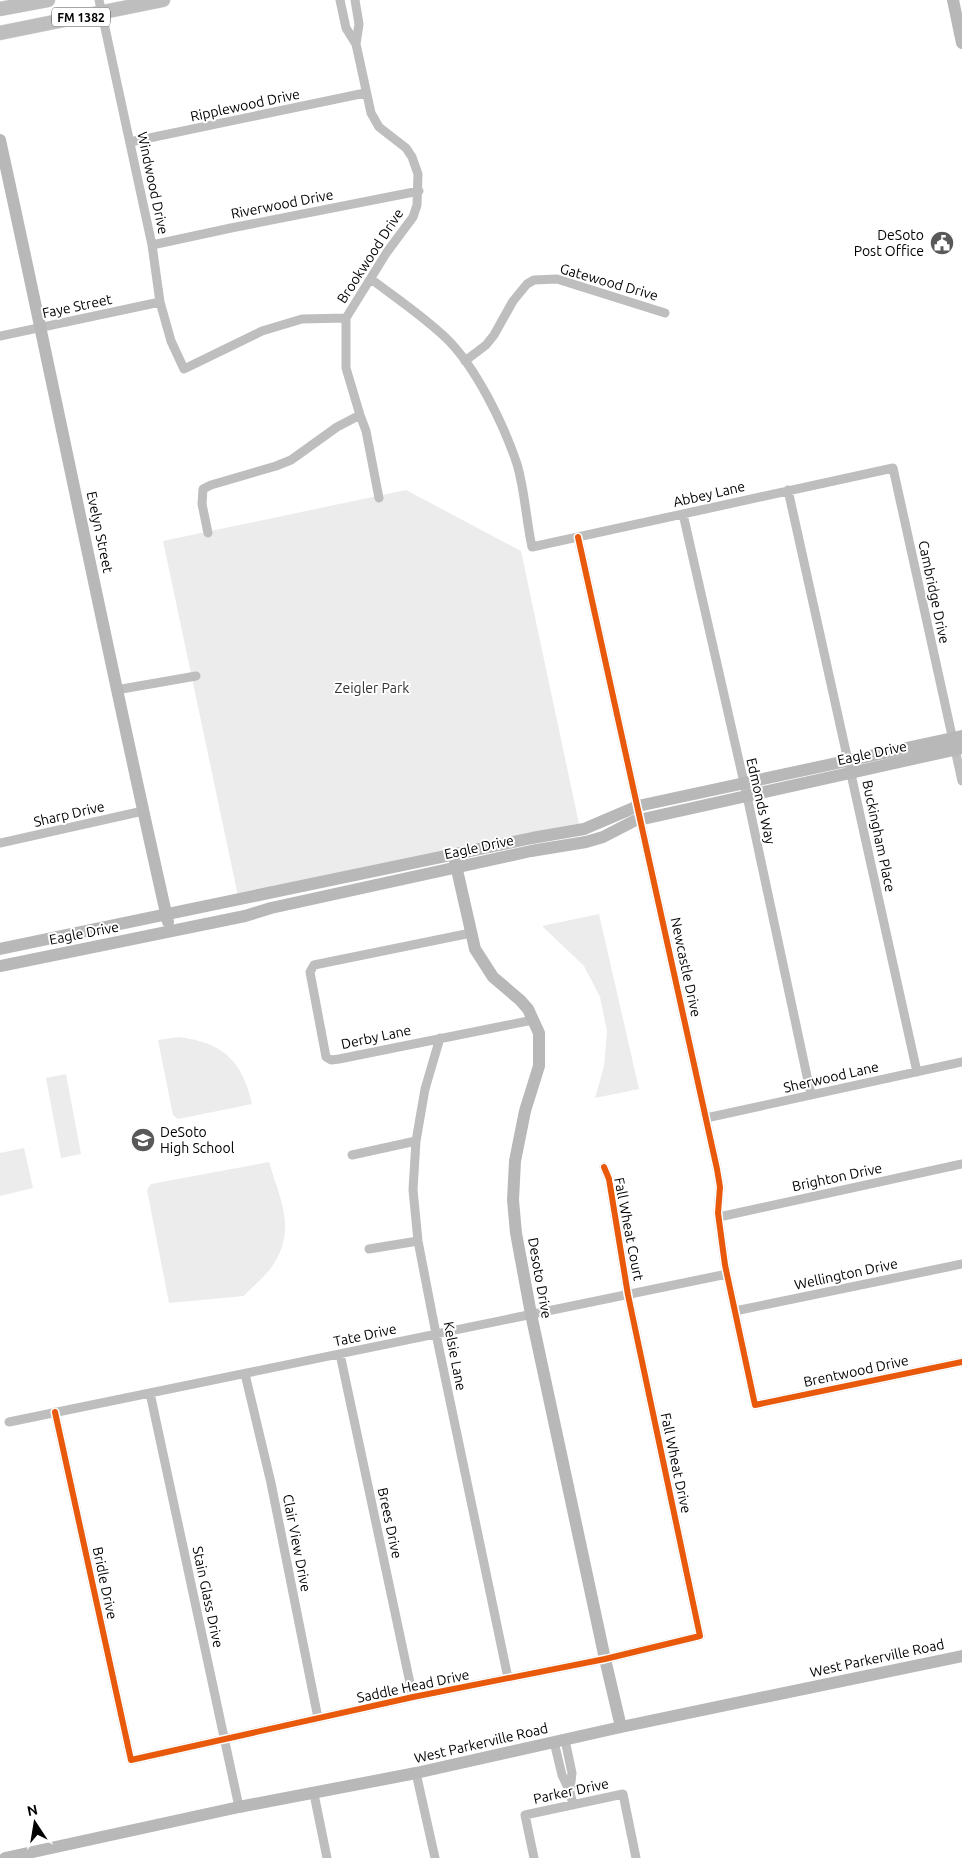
<svg xmlns="http://www.w3.org/2000/svg" width="962" height="1858" viewBox="0 0 962 1858" font-family="Ubuntu,sans-serif">
	<rect width="100%" height="100%" fill="#fff"/>
	<!-- green -->
	<path fill="#ececec" d="M406 490 521 551 579 824 238 896 163 541Z
		M599 914 639 1089 595 1098 604 1066 607 1031 600 997 584 966 542 926Z
		M179 1037C223 1043 242 1060 252 1104L178 1119 173 1115 158 1040Z
		M66 1074 81 1154 61 1158 46 1078Z
		M24 1148 33 1188 0 1196V1153Z
		M269 1162C280 1200 297 1228 273 1265 266 1276 253 1286 244 1296L169 1303 147 1190 151 1184Z"/>
	<g fill="none" stroke-linecap="round" stroke-linejoin="round">
		<!-- primary casing -->
		<g stroke="#dbdbdb" stroke-width="15">
			<path id="primary" d="M0 9 48 0
				M0 33 163 0"/>
		</g>
		<!-- street -->
		<path stroke="#bebebe" stroke-width="9" d="M99 0 152 245 160 302 171 341 184 369 262 331 302 319 346 318
			M340 0 346 28 356 44
			M355 0 359 24 356 44 371 113 379 127 406 148 412 157 418 174 417 205 413 217 387 252 346 318V368L360 415 366 431 379 498
			M130 142 365 93
			M152 245 231 228 419 191
			M371 279C396 298 423 316 446 338 476 367 504 425 517 464 525 491 526 520 532 547L893 468 962 781
			M0 336 160 302
			M465 361 486 345 494 335 513 301 527 284 534 280 557 279 665 313
			M788 490 917 1072
			M683 514 747 796 811 1095
			M208 533 202 504 203 489 211 485 276 466 291 460 337 427 360 415
			M578 537 717 1169 720 1187 718 1213 725 1265 755 1405 962 1362
			M116 690 196 676
			M0 843 143 811
			M471 933 314 965 310 972 326 1057 331 1060 339 1059 533 1020
			M440 1038 425 1089 416 1141 413 1190 418 1241 436 1334 508 1678
			M706 1118 962 1062
			M352 1155 416 1141
			M719 1217 962 1164
			M369 1249 418 1241
			M735 1311 962 1264
			M340 1354 413 1697
			M245 1374 271 1483 318 1718
			M150 1393 239 1807
			M55 1412 131 1760 413 1697 605 1659 700 1636 628 1295 609 1179 604 1167
			M9 1422 727 1274
			M565 1740 572 1773 570 1791
			M554 1742 562 1775 570 1792 573 1805
			M416 1773 435 1858
			M314 1794 327 1858
			M534 1858 525 1815 623 1794 636 1858"/>
		<!-- secondary -->
		<path stroke="#b8b8b8" stroke-width="12" d="M953 0 962 43
			M0 140C57 400 109 662 168 922
			M455 861 475 949 493 977 520 1000 528 1009 539 1033V1066L525 1111 515 1161 513 1200 516 1233 531 1314 605 1659 621 1727
			M0 949 532 838 584 829 638 806 962 736
			M0 966 245 916 271 908 531 851 586 842 603 837 634 821 962 748
			M5 1858 239 1807 416 1773 621 1727 962 1656"/>
		<!-- primary -->
		<use href="#primary" stroke="#bebebe" stroke-width="14"/>
		<!-- cycleway casing -->
		<g stroke="#fff" stroke-width="9">
			<path id="cycleway" d="M578 537 717 1169 720 1187 718 1213 725 1265 755 1405 962 1362
				M55 1412 131 1760 413 1697 605 1659 700 1636 628 1295 609 1179 604 1167"/>
		</g>
		<!-- cycleway -->
		<use href="#cycleway" stroke="#e8590c" stroke-width="6"/>
	</g>
	<!-- icons -->
	<defs>
		<g id="civic-disc" transform="scale(1.25)"><circle r="9.5" fill="#595959" stroke="#fff"/><path d="M-.6-6.5H3V-4.5H.6V-3L4-1V1h2V6H-6V1h2V-1L-.6-3ZM-1.2 2.5V6h2.4V2.5Z" fill="#fff"/></g>
		<g id="school-disc" transform="scale(1.25)"><circle r="9.5" fill="#595959" stroke="#fff"/><path d="M0-5L7-2L0 1L-7-2ZM-4 1L0 2.5L4 1V4Q0 6-4 4Z" fill="#fff"/></g>
	</defs>
	<g fill-rule="evenodd">
		<use href="#civic-disc" x="942" y="243"/>
		<use href="#school-disc" x="143" y="1140"/>
	</g>
	<g text-anchor="middle" dominant-baseline="central" stroke-width="4" stroke-linejoin="round" paint-order="stroke">
		<!-- shield labels -->
		<rect fill="#fff" stroke="#4c4c4c" stroke-width="1" x="52" y="7.5" width="58" height="19" rx="4"/>
		<g font-size="12" font-weight="bold" fill="#000">
			<text x="81" y="17">FM 1382</text>
		</g>
		<!-- street labels -->
		<g font-size="14" fill="#000" stroke="#fff">
			<text transform="translate(245 105) rotate(-12)">Ripplewood Drive</text>
			<text transform="translate(153 183) rotate(78)">Windwood Drive</text>
			<text transform="translate(282 204) rotate(-11)">Riverwood Drive</text>
			<text transform="translate(370 256) rotate(-57)">Brookwood Drive</text>
			<text transform="translate(609 282) rotate(16)">Gatewood Drive</text>
			<text transform="translate(77 306) rotate(-12)">Faye Street</text>
			<text transform="translate(709 494) rotate(-13)">Abbey Lane</text>
			<text transform="translate(100 532) rotate(78)">Evelyn Street</text>
			<text transform="translate(934 592) rotate(78)">Cambridge Drive</text>
			<text transform="translate(872 753) rotate(-12)">Eagle Drive</text>
			<text transform="translate(761 801) rotate(77)">Edmonds Way</text>
			<text transform="translate(69 814) rotate(-13)">Sharp Drive</text>
			<text transform="translate(879 836) rotate(78)">Buckingham Place</text>
			<text transform="translate(479 847) rotate(-12)">Eagle Drive</text>
			<text transform="translate(84 933) rotate(-11)">Eagle Drive</text>
			<text transform="translate(686 967) rotate(78)">Newcastle Drive</text>
			<text transform="translate(376 1037) rotate(-12)">Derby Lane</text>
			<text transform="translate(831 1077) rotate(-13)">Sherwood Lane</text>
			<text transform="translate(837 1177) rotate(-12)">Brighton Drive</text>
			<text transform="translate(629 1229) rotate(79)">Fall Wheat Court</text>
			<text transform="translate(846 1274) rotate(-12)">Wellington Drive</text>
			<text transform="translate(540 1278) rotate(80)">Desoto Drive</text>
			<text transform="translate(365 1335) rotate(-12)">Tate Drive</text>
			<text transform="translate(455 1356) rotate(79)">Kelsie Lane</text>
			<text transform="translate(856 1371) rotate(-12)">Brentwood Drive</text>
			<text transform="translate(676 1463) rotate(78)">Fall Wheat Drive</text>
			<text transform="translate(390 1523) rotate(78)">Brees Drive</text>
			<text transform="translate(297 1543) rotate(79)">Clair View Drive</text>
			<text transform="translate(105 1583) rotate(78)">Bridle Drive</text>
			<text transform="translate(208 1597) rotate(78)">Stain Glass Drive</text>
			<text transform="translate(877 1658) rotate(-12)">West Parkerville Road</text>
			<text transform="translate(413 1686) rotate(-12)">Saddle Head Drive</text>
			<text transform="translate(481 1743) rotate(-13)">West Parkerville Road</text>
			<text transform="translate(571 1791) rotate(-12)">Parker Drive</text>
		</g>
		<!-- poi labels -->
		<g font-size="14" fill="#000" stroke="#fff" text-anchor="end">
			<text x="924" y="235">DeSoto<tspan x="924" dy="16">Post Office</tspan></text>
			<text x="160" y="1132" text-anchor="start">DeSoto<tspan x="160" dy="16">High School</tspan></text>
		</g>
		<!-- park labels -->
		<g font-size="14" fill="#333" stroke="#fff">
			<text x="372" y="688">Zeigler Park</text>
		</g>
	</g>
	<!-- north arrow -->
	<g transform="translate(35 1823) rotate(348)" stroke="#ffffff" stroke-width="4" paint-order="stroke">
	<path d="M0-4L9 19L0 12L-9 19Z" fill="#000000"/>
	<text y="-8" font-size="14" font-weight="bold" text-anchor="middle" fill="#000000">N</text>
	</g>
</svg>
